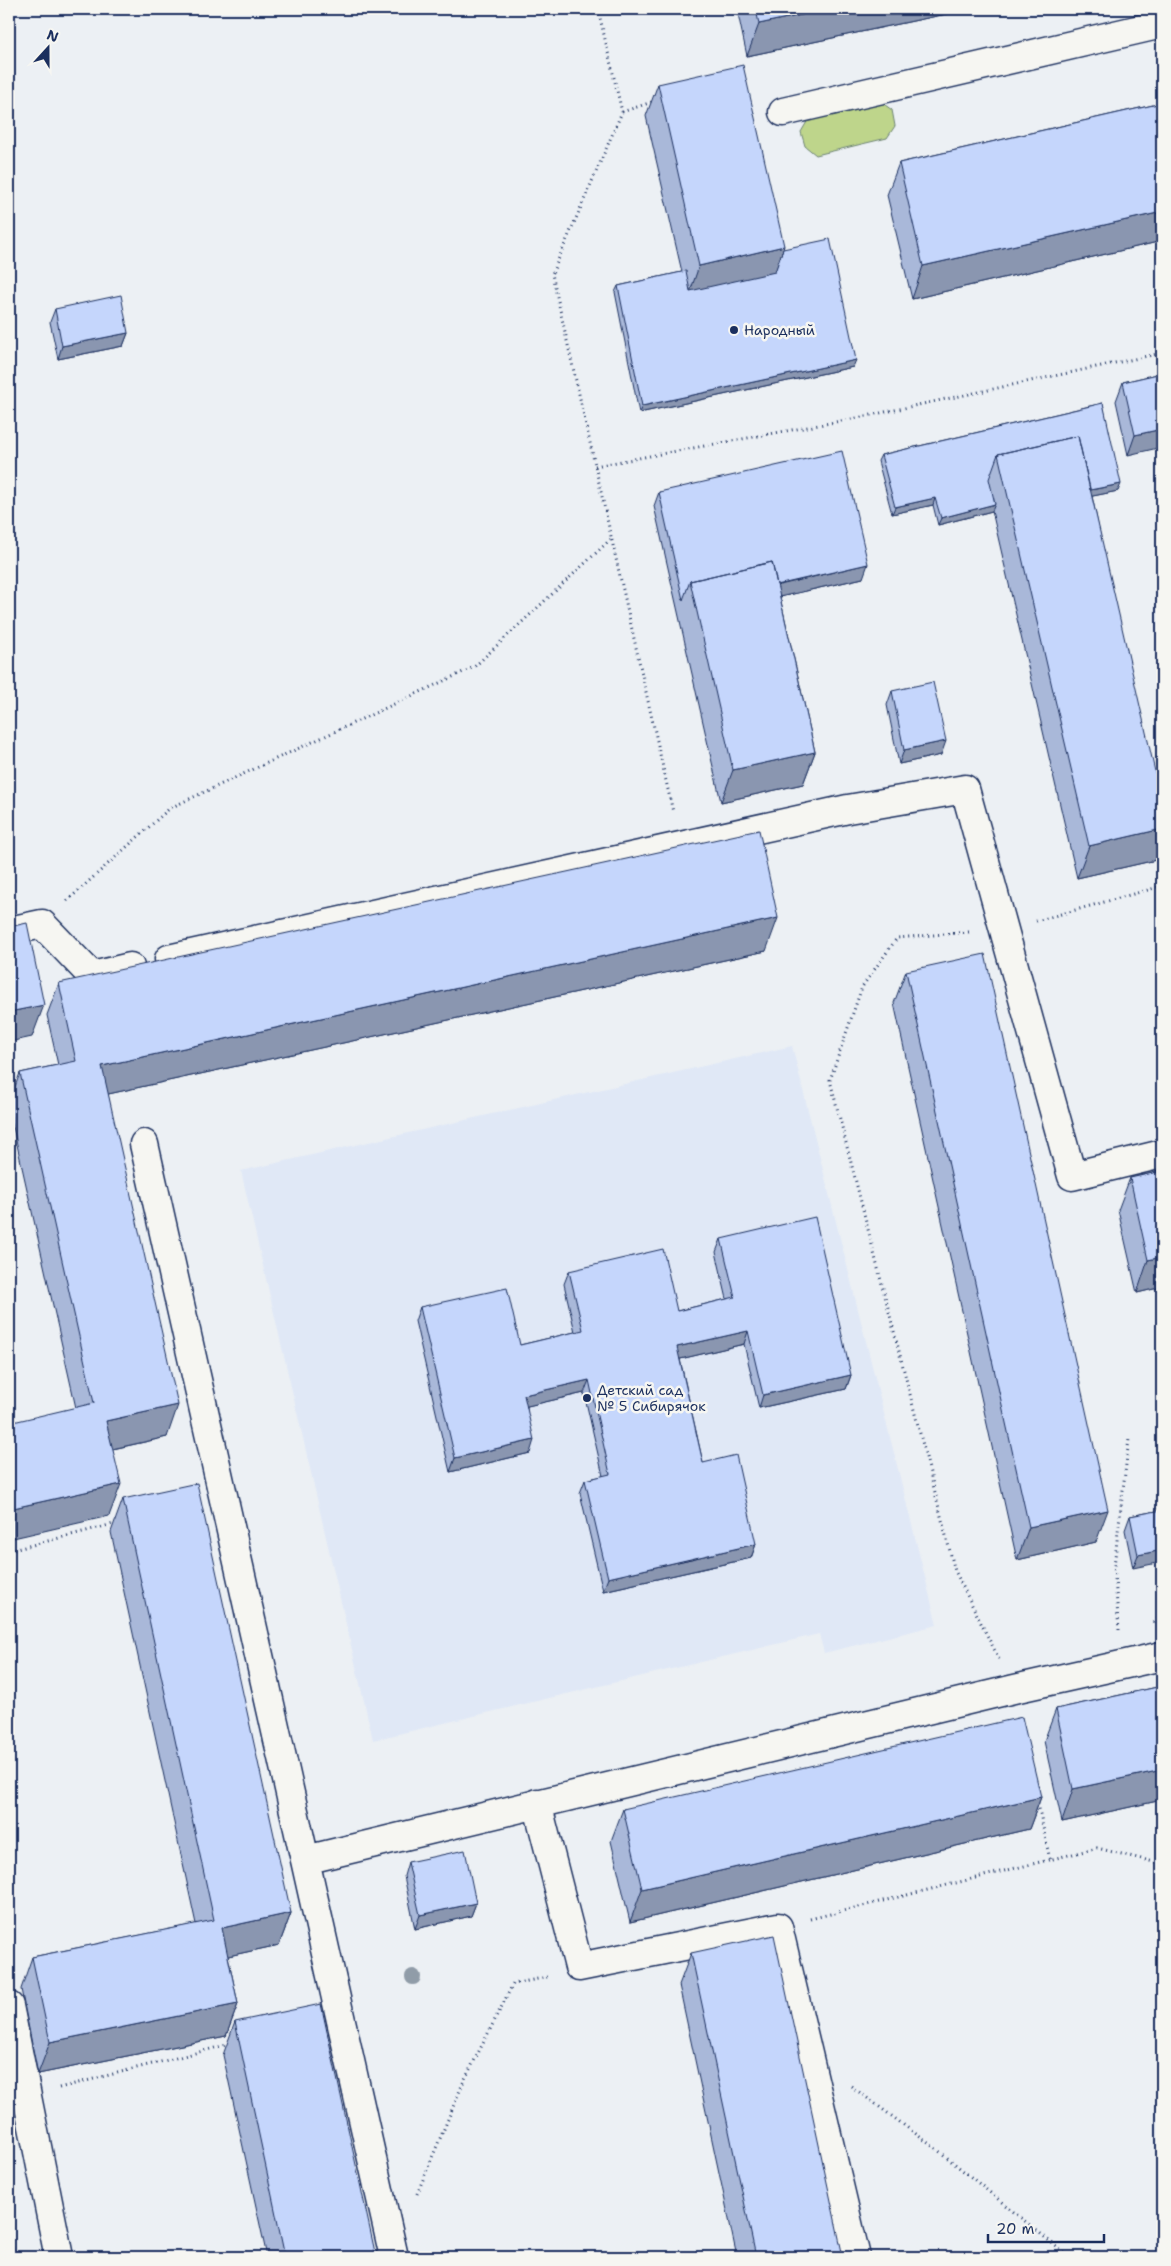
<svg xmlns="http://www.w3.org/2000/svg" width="1171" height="2266" viewBox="0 0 1171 2266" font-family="'Shantell Sans',sans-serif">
	<rect width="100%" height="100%" fill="#ecf0f4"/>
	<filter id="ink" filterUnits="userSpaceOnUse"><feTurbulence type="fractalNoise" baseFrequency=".02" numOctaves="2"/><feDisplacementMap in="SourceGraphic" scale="10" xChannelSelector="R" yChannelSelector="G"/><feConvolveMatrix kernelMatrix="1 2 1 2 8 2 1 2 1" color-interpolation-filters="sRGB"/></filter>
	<g filter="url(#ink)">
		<!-- built -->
		<path fill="#e0e8f6" d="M792 1046 937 1625 824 1653 819 1634 373 1740 241 1171Z"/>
		<!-- green -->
		<path fill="#bed58b" stroke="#6c8274" d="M881 102 892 110 895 126 887 138 816 155 805 146 801 132 808 120Z"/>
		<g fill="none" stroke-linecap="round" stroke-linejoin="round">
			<!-- minor casing -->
			<g stroke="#1b2f5e" stroke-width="31">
				<path id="minor" d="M783 112 1162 24
					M9 931 42 924 92 976 130 967
					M169 959 848 809 965 789 1072 1176 1162 1154
					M144 1144 305 1860 1014 1689 1162 1656
					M537 1803 579 1967 778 1927 856 2257
					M305 1860 394 2257
					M9 2006 59 2257"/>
			</g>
			<!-- path -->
			<path stroke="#1b2f5e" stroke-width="3" stroke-dasharray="1 4" stroke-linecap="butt" d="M598 9 622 112 552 274 673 812
				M622 112 655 101
				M595 466 857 418 1162 353
				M67 901 170 808 474 667 611 539
				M1036 921 1162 886
				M969 932 897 938 862 987 830 1080 955 1571 999 1659
				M9 1551 117 1523
				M1154 1623 1162 1613
				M1119 1630 1114 1566 1129 1439
				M1037 1799 1050 1860
				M810 1919 1097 1848 1162 1864
				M851 2086 939 2151 1069 2257
				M59 2088 230 2044
				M417 2194 463 2083 513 1984 547 1977"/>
			<!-- minor -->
			<use href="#minor" stroke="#f6f6f2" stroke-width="28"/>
		</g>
		<!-- trees -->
		<circle fill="#909ca8" cx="413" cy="1977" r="8"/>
		<!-- wall -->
		<path fill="#a9b8d9" stroke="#1b2f5e" d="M737 9H970L747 56Z
			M658 84 783 249 853 367 639 413 615 292 618 286 682 272 646 116Z
			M1162 103V241L912 299 887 195 899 163Z
			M55 309 128 333 123 346 58 359 50 322Z
			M1162 373 1128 455 1116 401 1123 382Z
			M1103 403 1118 491 1092 496 1162 829V844L1156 860 1077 878 992 511 938 525 933 505 892 514 878 461 881 455Z
			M659 492 863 578 780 597 815 752 803 784 721 802 654 506Z
			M892 691 941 755 899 764 887 705Z
			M766 951 108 1094 167 1437 113 1449 109 1516 76 1408 9 1109V1103L20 1073 58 1065 47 1015 59 983Z
			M906 971 1096 1542 1017 1560 894 1003Z
			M1162 1171V1287L1137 1293 1118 1210 1130 1178Z
			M721 1239 851 1375 846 1389 759 1408 744 1344 680 1359 703 1463 756 1544 751 1558 603 1591 580 1493 585 1480 603 1476 584 1393 527 1406 530 1453 450 1472 415 1321 420 1307 520 1345 575 1332 564 1284 569 1271 677 1311 727 1299 716 1252Z
			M123 1499 291 1913 279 1945 228 1956 238 2004 226 2036 38 2074 21 1989 32 1957 196 1924 111 1532Z
			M1162 1510 1133 1568 1125 1530 1130 1516Z
			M1162 1686V1800L1062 1822 1044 1741 1056 1709Z
			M1041 1797 1029 1829 630 1922 611 1841 623 1809Z
			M408 1862 476 1903 471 1916 415 1929 404 1876Z
			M691 1953 843 2257H737L679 1985Z
			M235 2022 376 2257H267L223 2055Z"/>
		<!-- shaded-wall -->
		<path fill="#8a96b0" stroke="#1b2f5e" d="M829 9H970L747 56 759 24Z
			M1162 212V241L912 299 923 266Z
			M784 246 773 279 688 298 699 266Z
			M128 333 123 346 58 359 62 346Z
			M856 360 853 367 639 413 642 406Z
			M1162 429V447L1128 455 1135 435Z
			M1121 484 1118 491 1073 500 1076 493Z
			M935 498 933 505 892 514 895 507Z
			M995 504 992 511 938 525 941 518Z
			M868 564 863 578 762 601 767 588Z
			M946 741 941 755 899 764 904 750Z
			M815 752 803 784 721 802 733 770Z
			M1162 829V844L1156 860 1077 878 1089 846Z
			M778 918 766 951 90 1098 102 1066Z
			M44 1005 32 1037 9 1042V1012Z
			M1162 1257V1287L1137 1293 1148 1260Z
			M748 1331 744 1344 672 1361 677 1347Z
			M851 1375 846 1389 759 1408 763 1395Z
			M589 1380 584 1393 519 1408 524 1395Z
			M178 1405 167 1437 94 1453 106 1421Z
			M534 1440 530 1453 450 1472 455 1458Z
			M121 1484 109 1516 9 1539V1509Z
			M1108 1510 1096 1542 1017 1560 1029 1527Z
			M756 1544 751 1558 603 1591 608 1578Z
			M1162 1550V1562L1133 1568 1138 1555Z
			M1162 1770V1800L1062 1822 1073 1789Z
			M1041 1797 1029 1829 630 1922 642 1889Z
			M476 1903 471 1916 415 1929 420 1915Z
			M291 1913 279 1945 210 1960 222 1928Z
			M238 2004 226 2036 38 2074 50 2042Z"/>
		<!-- building -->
		<path fill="#c5d6fc" stroke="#1b2f5e" d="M756 9H829L759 24Z
			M743 65 784 246 699 266 658 84Z
			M1162 103V212L923 266 899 163Z
			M830 239 856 360 642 406 618 286 686 271 690 291 775 272 783 249Z
			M121 295 128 333 62 346 55 309Z
			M1162 373V429L1135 435 1123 382Z
			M1103 403 1121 484 1090 490 1078 436 998 454 989 479 995 504 941 518 935 498 895 507 881 455Z
			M1078 436 1162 802V829L1089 846 998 454Z
			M842 451 868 564 777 585 772 562 690 581 683 600 659 492Z
			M772 562 815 752 733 770 690 581Z
			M933 682 946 741 904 750 892 691Z
			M759 830 778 918 102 1066 178 1405 106 1421 121 1484 9 1509V1423L94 1403 20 1073 76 1061 59 983Z
			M27 923 44 1005 9 1012V927Z
			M985 954 1108 1510 1029 1527 906 971Z
			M1162 1171V1257L1148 1260 1130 1178Z
			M815 1217 851 1375 763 1395 748 1331 677 1347 703 1463 736 1455 756 1544 608 1578 585 1480 610 1474 589 1380 524 1395 534 1440 455 1458 420 1307 507 1288 520 1345 583 1330 569 1271 663 1249 677 1311 735 1297 721 1239Z
			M197 1483 291 1913 222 1928 238 2004 50 2042 32 1957 214 1920 123 1499Z
			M1162 1510V1550L1138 1555 1130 1516Z
			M1162 1686V1770L1073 1789 1056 1709Z
			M1022 1717 1041 1797 642 1889 623 1809Z
			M465 1850 476 1903 420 1915 408 1862Z
			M774 1935 843 2257H756L691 1953Z
			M321 2004 376 2257H285L235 2022Z
			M9 2229 15 2257H9Z"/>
	</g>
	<!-- markers -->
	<g fill="#1b2f5e" stroke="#f6f6f2" stroke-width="2">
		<circle cx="734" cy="330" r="5"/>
		<circle cx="587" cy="1398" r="5"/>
	</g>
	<g text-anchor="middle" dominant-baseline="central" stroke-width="5" stroke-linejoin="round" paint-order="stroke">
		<!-- poi labels -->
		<g font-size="14" fill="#1b2f5e" stroke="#f6f6f2" text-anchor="start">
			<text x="744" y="330">Народный</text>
			<text x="597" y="1390">Детский сад<tspan x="597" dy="16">№ 5 Сибирячок</tspan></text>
		</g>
	</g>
	<!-- margin -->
	<rect width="1171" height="2266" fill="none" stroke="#f6f6f2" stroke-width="30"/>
	<rect x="15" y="15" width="1141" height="2236" fill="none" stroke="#1b2f5e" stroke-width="2" filter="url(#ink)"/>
	<!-- north arrow -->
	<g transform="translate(48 48) rotate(21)" stroke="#f6f6f2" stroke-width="4" paint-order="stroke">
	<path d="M0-4L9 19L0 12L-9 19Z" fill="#1b2f5e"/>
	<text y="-8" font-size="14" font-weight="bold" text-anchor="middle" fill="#1b2f5e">N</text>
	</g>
	<!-- scale -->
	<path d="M988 2234v8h116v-8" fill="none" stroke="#1b2f5e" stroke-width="2.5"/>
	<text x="996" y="2234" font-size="15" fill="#1b2f5e" stroke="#f6f6f2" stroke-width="4" paint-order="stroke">20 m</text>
</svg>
